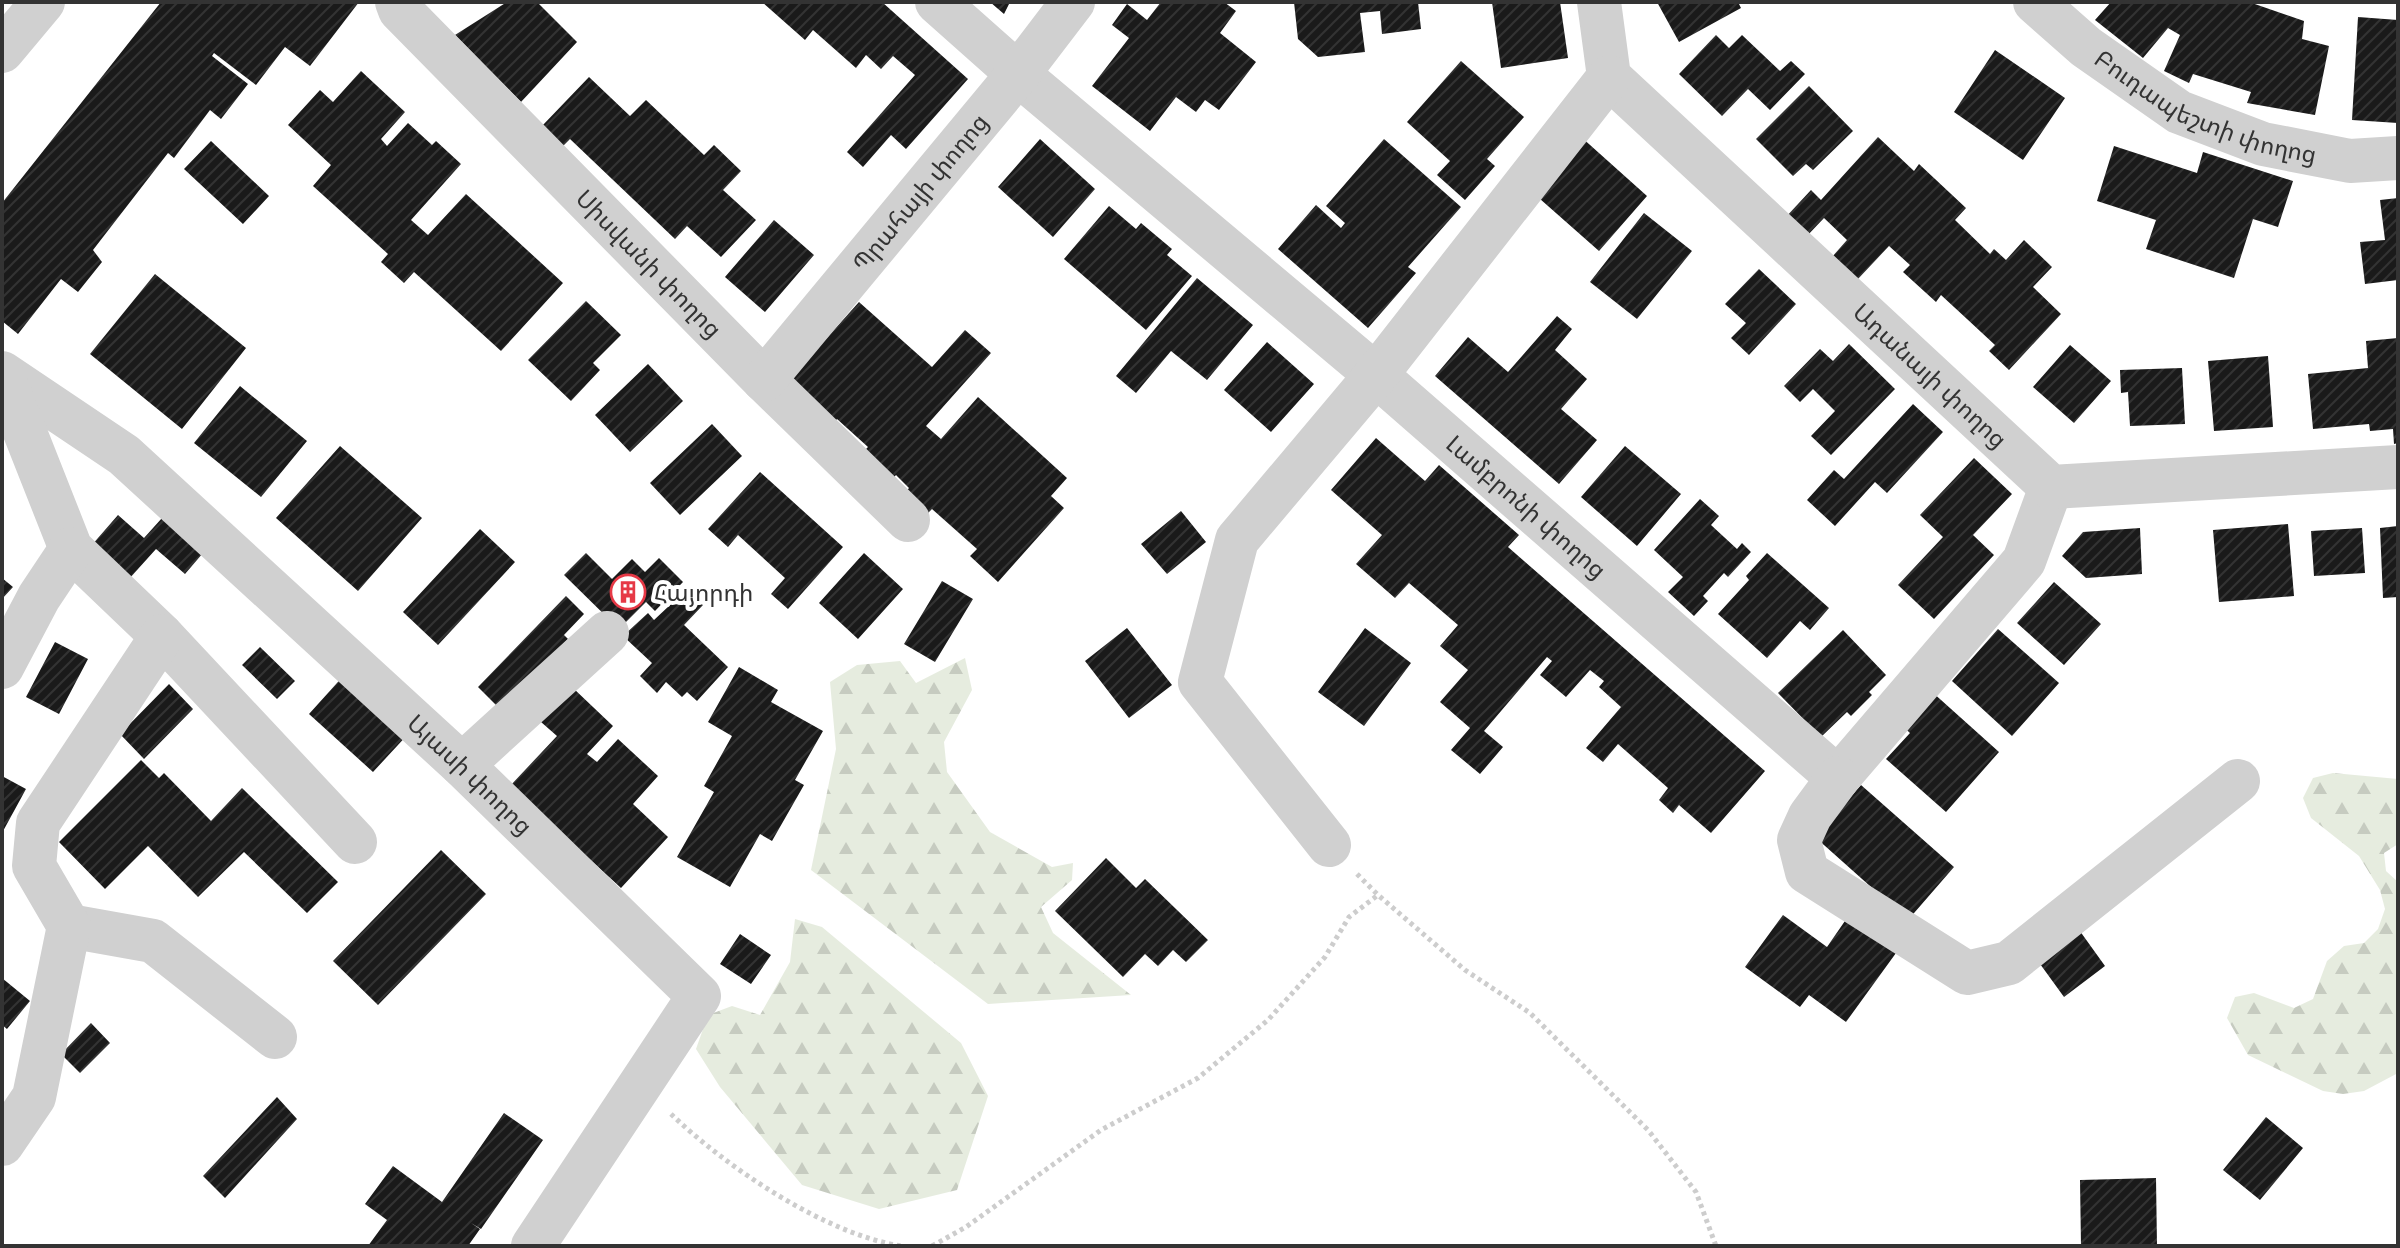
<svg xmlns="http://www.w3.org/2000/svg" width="2400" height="1248" viewBox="0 0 2400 1248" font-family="Ubuntu,'Noto Sans Armenian',sans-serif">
	<defs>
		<pattern id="forest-firs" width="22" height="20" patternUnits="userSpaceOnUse" patternTransform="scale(2)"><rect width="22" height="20" fill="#e6ecdf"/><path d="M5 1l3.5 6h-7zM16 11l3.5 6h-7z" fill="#c6cbc0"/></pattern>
		<pattern id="building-hatch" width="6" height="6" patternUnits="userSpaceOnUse" patternTransform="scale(2)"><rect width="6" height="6" fill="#1a1a1a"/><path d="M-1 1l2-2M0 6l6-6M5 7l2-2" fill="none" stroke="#333"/></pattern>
	</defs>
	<rect width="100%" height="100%" fill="#fff"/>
	<!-- forest -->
	<path fill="url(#forest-firs)" d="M965 658 972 690 944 742 947 772 990 832 1052 867 1073 863 1072 880 1041 907 1053 933 1131 995 988 1004 811 870 836 749 830 682 857 665 900 661 916 683Z
		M2333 773 2398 779V844L2384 853 2386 871 2398 882V1073L2364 1091 2343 1094 2323 1091 2248 1055 2227 1018 2235 997 2254 993 2294 1008 2313 999 2327 961 2344 946 2364 943 2378 929 2385 909 2380 890 2359 856 2311 818 2303 798 2313 778Z
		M795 919 822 927 961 1043 988 1096 957 1190 879 1209 802 1185 720 1087 696 1049 708 1015 732 1006 760 1015 790 962Z"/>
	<!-- building -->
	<path fill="url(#building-hatch)" d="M161 2H359L310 66 285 47 256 85 214 53 212 56 248 84 221 119 210 110 174 158 168 153 93 250 102 262 78 292 61 279 18 334 2 321V203Z
		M507 2H537L577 42 521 102 455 35Z
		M762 2H882L968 79 906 149 891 135 863 167 847 152 915 75 893 56 881 69 866 55 856 68 813 30 805 40Z
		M990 2H1010L1004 14Z
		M1161 2H1224L1236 11 1220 33 1256 62 1219 110 1205 100 1196 112 1176 97 1150 131 1092 86 1129 38 1112 25 1127 4 1147 20Z
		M1294 2H1418L1421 29 1382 34 1380 11 1360 13 1365 52 1318 57 1298 39Z
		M1492 2H1560L1568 58 1501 68Z
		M1657 2H1738L1741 8 1679 42Z
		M2111 2H2249L2304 21 2302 39 2329 46 2315 115 2247 103 2251 92 2193 74 2189 83 2164 71 2180 35 2168 28 2143 58 2095 20Z
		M2358 17 2398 20V123L2352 120Z
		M1716 35 1729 48 1742 35 1780 71 1791 61 1805 74 1770 110 1748 89 1722 116 1679 74Z
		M1995 50 2065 98 2023 160 1954 112Z
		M1461 61 1524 117 1487 159 1495 166 1465 200 1437 175 1450 161 1407 122Z
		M361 71 405 112 381 139 387 146 408 123 432 145 436 141 461 164 411 220 428 235 466 194 563 283 501 351 414 272 404 283 381 262 388 254 313 186 331 165 288 125 320 90 333 102Z
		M589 77 630 116 646 100 704 155 714 145 741 171 723 190 756 220 721 257 687 226 675 239 570 139 563 146 542 126Z
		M1809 86 1853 131 1813 170 1806 164 1793 176 1756 139Z
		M1580 136 1647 196 1599 251 1531 191Z
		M1878 137 1914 171 1919 164 1966 208 1955 220 1990 254 1994 249 2006 260 2024 240 2052 267 2033 287 2061 314 2009 370 1989 351 1995 345 1967 319 1941 295 1936 302 1903 272 1910 265 1889 246 1857 280 1832 257 1847 240 1824 218 1806 237 1785 218 1811 190 1821 200Z
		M1040 139 1095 189 1053 237 998 187Z
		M1384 139 1461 207 1408 267 1416 273 1368 328 1278 249 1316 205 1341 228 1345 223 1326 206Z
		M211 141 269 196 243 224 184 169Z
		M2114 146 2197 173 2203 152 2293 181 2278 227 2253 219 2234 278 2146 249 2156 220 2097 201Z
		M2398 198V280L2365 284 2360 242 2385 240 2380 200Z
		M1109 206 1136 229 1141 223 1172 249 1167 255 1192 276 1146 330 1064 259Z
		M1644 213 1692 251 1637 319 1590 282Z
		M774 220 814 255 765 312 725 277Z
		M1759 269 1796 304 1749 355 1731 338 1746 323 1725 304Z
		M155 274 246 348 182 429 90 354Z
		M1197 278 1253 325 1207 380 1171 351 1136 393 1116 376Z
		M586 301 621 335 593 363 600 370 571 401 528 360Z
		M859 302 932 367 965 330 991 353 926 426 941 439 978 397 1067 478 1051 496 1064 508 998 582 970 556 977 549 932 509 926 515 904 494 909 488 896 475 888 484 858 457 868 447 837 419 828 430 788 381Z
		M1557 316 1572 329 1555 350 1587 379 1561 409 1597 440 1559 484 1435 376 1468 337 1508 372Z
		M2398 338V443L2394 444 2393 429 2370 431 2369 424 2313 429 2308 374 2368 368 2366 341Z
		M1267 342 1314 384 1271 432 1224 390Z
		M1849 344 1895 389 1831 455 1811 436 1835 411 1813 389 1800 402 1784 386 1820 349 1833 361Z
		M2070 345 2111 381 2074 423 2033 387Z
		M2268 356 2273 427 2214 431 2208 361Z
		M648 364 683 401 630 452 595 415Z
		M2182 368 2185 424 2130 426 2128 392 2121 393 2120 370Z
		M240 386 307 441 261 497 194 443Z
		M1913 404 1943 432 1887 493 1875 482 1835 526 1807 500 1834 470 1844 479Z
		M712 424 742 456 680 515 650 483Z
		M1376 438 1425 481 1439 465 1519 535 1508 547 1765 771 1711 833 1679 805 1673 813 1659 800 1668 788 1618 744 1603 762 1586 748 1621 707 1599 687 1604 681 1590 670 1566 697 1540 675 1552 661 1547 657 1484 731 1503 747 1480 774 1451 750 1470 728 1440 702 1468 670 1440 646 1458 625 1409 583 1395 598 1356 564 1382 535 1331 490Z
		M340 446 422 518 358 591 276 518Z
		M1625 446 1681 494 1637 546 1581 497Z
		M1974 458 2012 494 1973 535 1994 555 1934 619 1898 585 1943 537 1920 515Z
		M760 472 843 547 788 609 771 594 785 578 738 535 728 547 708 529Z
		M1700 499 1719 516 1711 525 1737 549 1742 543 1751 552 1728 577 1724 573 1703 596 1708 601 1694 616 1668 592 1683 577 1654 550Z
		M1181 511 1206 542 1167 574 1141 544Z
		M118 515 144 538 162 518 203 553 185 574 156 549 129 579 91 546Z
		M2288 524 2294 596 2219 602 2213 530Z
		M2398 526V597L2383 598 2380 528Z
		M2140 528 2142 574 2086 578 2062 556 2083 532Z
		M2362 528 2365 573 2314 576 2311 531Z
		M480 529 515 562 438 645 403 612Z
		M586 553 612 579 632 559 645 572 659 558 683 582 655 611 646 602 619 629 564 575Z
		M864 553 903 589 858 639 819 603Z
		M1767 553 1829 608 1810 630 1800 621 1767 658 1718 614 1749 580 1746 576Z
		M2 578 13 587 2 599Z
		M942 581 973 599 935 662 904 644Z
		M2054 582 2101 624 2064 665 2017 623Z
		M686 590 703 605 684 625 728 667 697 701 687 692 682 697 666 682 657 693 640 676 652 663 623 636 648 613 654 620Z
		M566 596 584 614 564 635 568 639 500 709 478 687Z
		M1127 628 1172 685 1129 718 1085 661Z
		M1365 628 1411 663 1364 726 1318 692Z
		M1998 629 2059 683 2012 736 1952 681Z
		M1843 630 1886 675 1869 692 1872 695 1851 716 1847 712 1821 737 1778 693Z
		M55 642 88 659 59 714 26 697Z
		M260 647 295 681 277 699 242 665Z
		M739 667 778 690 771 702 823 731 795 780 804 785 772 841 760 834 730 887 677 857 714 792 704 786 732 736 708 722Z
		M346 673 410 732 373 772 309 714Z
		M169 684 193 709 144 759 120 734Z
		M573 688 613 726 587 754 597 762 618 739 658 776 633 804 668 837 621 888 510 786 557 736 541 722Z
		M1931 691 1999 752 1946 812 1886 759 1910 733 1901 725Z
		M141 760 159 778 164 773 211 821 242 788 338 882 307 913 244 852 198 897 148 846 105 889 59 842Z
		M2 776 26 789 2 833Z
		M1861 785 1954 867 1908 920 1815 837Z
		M441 850 486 894 378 1005 333 961Z
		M1106 858 1136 888 1145 879 1208 940 1186 962 1173 950 1158 966 1145 954 1123 977 1055 911Z
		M1783 915 1827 947 1847 918 1896 953 1846 1022 1809 995 1800 1007 1745 967Z
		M2077 927 2105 966 2064 997 2035 957Z
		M740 934 771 955 751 984 720 964Z
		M2 978 30 1001 7 1029 2 1025Z
		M91 1023 110 1043 80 1073 61 1054Z
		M277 1097 297 1119 225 1198 203 1176Z
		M504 1113 543 1140 481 1229 471 1223 480 1229 468 1246H368L387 1220 365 1204 393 1166 442 1202Z
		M2266 1117 2303 1148 2260 1200 2223 1170Z
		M2156 1178 2157 1246H2081L2080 1180Z"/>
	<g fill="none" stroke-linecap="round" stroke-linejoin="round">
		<!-- path -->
		<path stroke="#cdcdcd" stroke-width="5" stroke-dasharray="4 4" stroke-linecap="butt" d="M1357 874 1378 895 1465 970 1530 1013 1648 1130 1696 1192 1716 1246
			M671 1114C726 1167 825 1234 901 1246
			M932 1246 966 1227 1101 1130 1198 1078 1268 1020 1325 957 1349 917 1378 895"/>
		<!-- minor -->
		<g stroke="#d0d0d0" stroke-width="44">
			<path id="s1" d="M397 2 400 10 764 380 908 520"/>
			<path id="s2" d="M937 2 1018 74 1376 375 1838 778 2024 561 2051 487"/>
			<path id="s3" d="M1599 2 1609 77 2051 487 2398 467"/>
			<path id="s4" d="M2035 2 2086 47 2179 112 2263 144 2350 161 2398 158"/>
			<path d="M2 51 43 2"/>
			<path id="s5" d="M2 373 124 455 462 765 699 996 533 1246"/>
			<path d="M2 374 71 549 162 636 355 842"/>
			<path id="s6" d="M764 380 1018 74 1073 2"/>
			<path d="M2 667 39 597 71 549"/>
			<path d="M462 765 607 633"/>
			<path d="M1838 778 1810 816 1799 840 1807 872 1967 973 2009 963 2238 781"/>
			<path d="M1329 845 1200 682 1237 540 1376 375 1609 77"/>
			<path d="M69 926 153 941 275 1037"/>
			<path d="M2 1144 34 1097 69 926 34 866 38 823 162 636"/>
		</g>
	</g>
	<!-- icons -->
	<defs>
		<g id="building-ring" transform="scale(1.8)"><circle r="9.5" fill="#fff" stroke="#e63946" stroke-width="1.5"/><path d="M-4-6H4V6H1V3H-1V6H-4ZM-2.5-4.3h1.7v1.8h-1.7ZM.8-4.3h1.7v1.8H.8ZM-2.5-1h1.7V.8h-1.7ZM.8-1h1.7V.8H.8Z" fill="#e63946"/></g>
	</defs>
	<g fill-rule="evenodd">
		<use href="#building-ring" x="628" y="592"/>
	</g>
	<g text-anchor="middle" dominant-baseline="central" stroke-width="8" stroke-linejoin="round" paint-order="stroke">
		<!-- street labels -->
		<g font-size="24" fill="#333" stroke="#fff">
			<text stroke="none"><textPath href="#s4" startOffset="204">Բուդապեշտի փողոց</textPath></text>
			<text stroke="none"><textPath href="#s6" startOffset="244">Պրահայի փողոց</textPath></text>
			<text stroke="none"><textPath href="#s1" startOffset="364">Սիսվանի փողոց</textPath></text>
			<text stroke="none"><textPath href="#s3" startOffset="514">Ադանայի փողոց</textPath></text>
			<text stroke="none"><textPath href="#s2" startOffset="776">Լամբրոնի փողոց</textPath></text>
			<text stroke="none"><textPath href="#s5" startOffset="618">Այասի փողոց</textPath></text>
		</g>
		<!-- poi labels -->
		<g font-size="24" fill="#333" stroke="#fff" text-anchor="start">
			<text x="654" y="592">Հայորդի</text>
		</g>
	</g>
	<!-- border -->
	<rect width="2400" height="1248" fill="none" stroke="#333333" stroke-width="8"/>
</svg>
